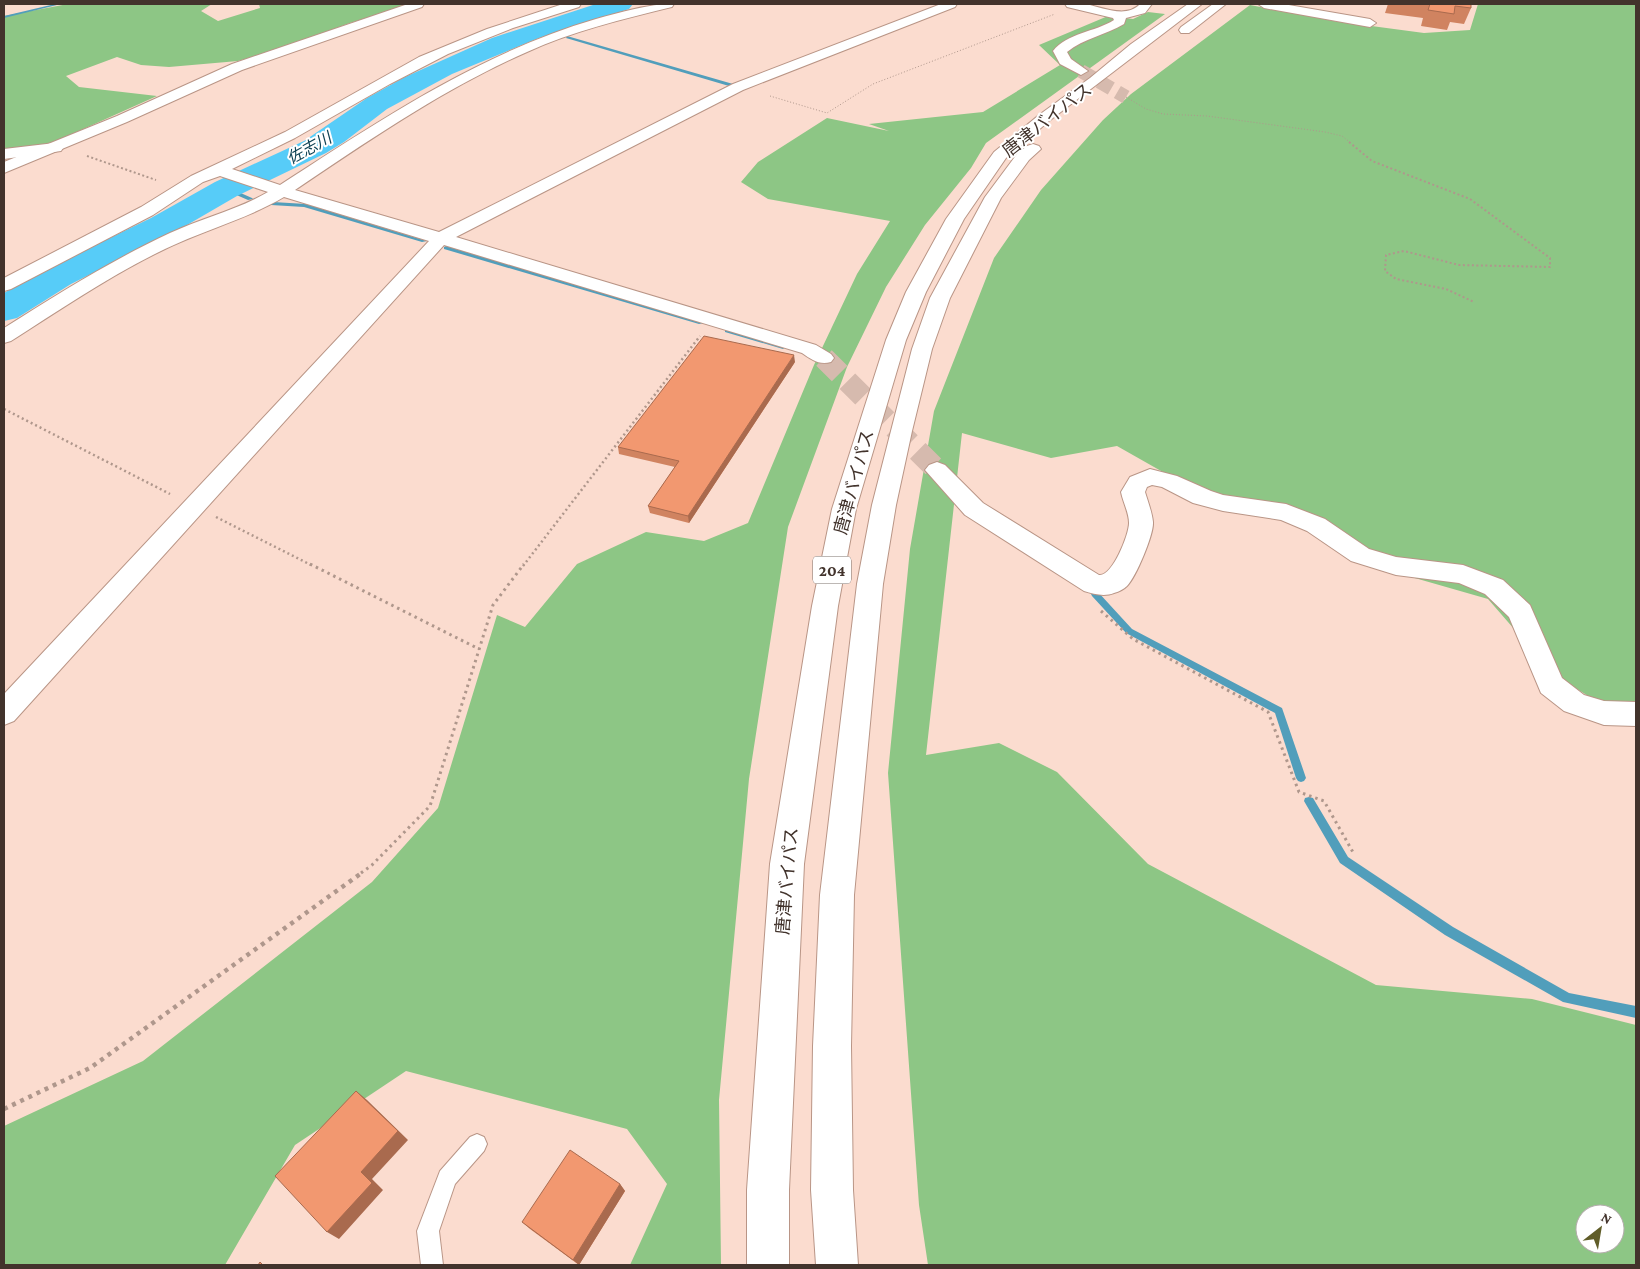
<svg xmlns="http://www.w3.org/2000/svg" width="1640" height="1269" viewBox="0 0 1640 1269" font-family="'Crimson Pro','Noto Sans JP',serif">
	<rect width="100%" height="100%" fill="#fbdccf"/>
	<!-- green -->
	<path fill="#8dc685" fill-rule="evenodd" d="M68 4H212L201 11 218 21 260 8 259 4H406L400 8 350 23 271 52 238 61 169 67 141 65 117 57 66 76 79 87 157 96 50 144 4 149V16Z
		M1478 4H1636V711L1609 709 1553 674 1488 599 1359 562 1282 514 1214 501 1117 446 1051 458 962 433 926 755 999 743 1057 772 1148 864 1376 985 1532 999 1636 1025V1265H928L919 1205 888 773 910 549 934 411 994 258 1041 190 1103 120 1131 94 1250 5 1334 21 1424 33 1470 30ZM1585 1214H1615V1244H1585Z
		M1148 12 1165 14 986 143 971 168 925 225 886 287 847 367 788 527 749 779 719 1100 721 1265H630L667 1184 627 1129 406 1071 295 1145 225 1265H4V1126L143 1061 372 882 438 808 497 615 525 627 577 564 646 532 704 541 748 523 814 365 857 274 890 221 768 199 741 182 758 162 827 118 889 131 869 124 983 112 1060 65 1039 45 1108 16 1133 19Z"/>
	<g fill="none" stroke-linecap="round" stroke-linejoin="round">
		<!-- stream -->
		<path fill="#519ebb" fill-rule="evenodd" d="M55 4H61L4 18V16Z
			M567 36 733 84V85L729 86 566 38Z
			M227 187 252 198 253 199 248 200 225 190V188Z
			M273 202 306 204 427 241 422 242 304 207 271 205 270 204Z
			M446 246 703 322 704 323 699 324 444 249V247Z
			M727 329 785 346 786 347 783 349 725 332V330Z
			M1095 591 1098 592 1132 629 1282 708 1306 778 1304 781 1301 782 1298 781 1296 778 1275 713 1126 633 1092 596 1091 594Z
			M1309 797 1313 798 1348 857 1453 927 1569 993 1636 1006V1018L1563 1002 1445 935 1340 863 1304 801 1305 798Z"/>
		<!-- river -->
		<path fill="#57ccf8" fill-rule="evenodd" d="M596 4H633L629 9 539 38 452 74 387 109 344 142 326 153 237 196 175 232 71 284 17 318 4 321V293L46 269 151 218 215 182 304 141 367 98 405 77 492 38Z"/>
		<!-- street-tunnel-far1 -->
		<path stroke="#d6baae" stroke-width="14" stroke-dasharray="14 7" stroke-linecap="butt" d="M1081 71 1126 97"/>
		<!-- street-tunnel -->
		<path stroke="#d6baae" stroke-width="22" stroke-dasharray="22 11" stroke-linecap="butt" d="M824 358 937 470"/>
		<!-- lane casing -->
		<g stroke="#b99586" stroke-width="2">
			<path id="lane" d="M477 1134 484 1137 487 1144 484 1151 455 1184 439 1231 443 1265H421L417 1231 440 1171 470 1137Z"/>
		</g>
		<!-- street casing -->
		<g stroke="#b99586" stroke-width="2">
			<path id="street" d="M563 4H581L579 7 513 28 448 54 390 84 295 138 232 169 280 185C380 120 480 53 596 19 622 12 647 4 674 4L672 7C623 19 573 31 527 52 445 88 369 140 295 190L439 232 733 84 941 4H957L955 7 743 90 456 237 816 345 831 354 834 358 831 362C819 365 812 360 802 353L444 245 14 721 4 725V694L429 241 284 197C247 219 204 230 165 249 111 275 61 309 11 341L4 343V328C58 294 112 260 170 233 202 218 237 210 268 192L220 176 203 182 153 215 11 289 4 291V278L141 207 191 176 285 132 419 57 487 29Z
				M1065 4C1071 4 1079 3 1085 4 1102 7 1126 19 1140 4H1152L1145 13 1126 18 1124 24C1106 35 1084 38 1067 52L1071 59 1088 71 1081 75 1060 64 1053 51C1067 33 1095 32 1114 20L1113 18 1067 7Z
				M1258 4H1283L1370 19 1376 23 1370 27 1264 8Z
				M55 143 61 145 63 148 61 151 4 159V149Z
				M937 462 945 465 983 503 1099 575C1112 577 1129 535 1129 523 1129 513 1123 502 1121 492L1130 477 1150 469 1177 476 1211 491 1223 495 1286 504 1325 519 1369 549 1396 557 1463 565 1503 580 1530 605 1562 678 1584 695 1604 701 1636 702V726L1604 725 1564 711 1541 693 1509 617 1485 594 1459 583 1396 575 1351 561 1307 531 1281 520 1223 511 1193 503 1162 487 1152 485 1147 487 1145 492C1148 502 1152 512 1153 522 1154 534 1136 577 1127 586 1124 589 1118 592 1114 593 1104 597 1094 594 1084 591L965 515 925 470 929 465Z"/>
		</g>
		<!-- secondary casing -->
		<g stroke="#b99586" stroke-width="2">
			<path id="secondary" d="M408 4H424L422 7 242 70 127 122 4 173V162L117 116 232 64Z"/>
		</g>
		<!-- highway casing -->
		<g stroke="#b99586" stroke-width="2">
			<path id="highway" d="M1188 4H1202L1049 121 1006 158 964 219 926 292 906 340 856 509 838 606 804 864 789 1190V1265H747V1190L770 864 812 606 832 509 886 340 906 292 946 219 994 152 1039 115 1090 78 1131 44Z
				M1213 4H1226L1189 33H1181L1179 30 1181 27Z
				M1033 144 1039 146 1041 149 1029 160 1001 198 950 298 932 349 912 431 896 505 883 584 854 895 851 1046 853 1190 858 1265H816L811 1190 813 1046 820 895 857 584 872 505 912 349 930 298 985 197 1017 154 1027 146Z"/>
		</g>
		<!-- path-far4 -->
		<path stroke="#af978c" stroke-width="1" stroke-dasharray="1 2" stroke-linecap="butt" d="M770 96 827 113 873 84 1055 14
			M1126 97 1146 109 1163 114 1207 116 1325 132 1342 136 1351 143"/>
		<!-- path-far3 -->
		<path stroke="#af978c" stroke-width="2" stroke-dasharray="2 2.5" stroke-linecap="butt" d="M1349 142 1372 161 1470 199 1550 258V267L1459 265 1404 251 1386 255 1385 271 1396 279 1446 289 1474 302
			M87 156 156 180"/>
		<!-- path-far2 -->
		<path stroke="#af978c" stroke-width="2.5" stroke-dasharray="2 3" stroke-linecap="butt" d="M4 409 170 494
			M216 517 313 566
			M523 566 700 336"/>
		<!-- path-far1 -->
		<path stroke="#af978c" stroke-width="3" stroke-dasharray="2.5 4" stroke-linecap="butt" d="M310 564 479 649
			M1101 611 1133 639 1268 712 1299 792 1324 801 1354 854
			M361 873 372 865 430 806 493 605 524 564"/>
		<!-- path -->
		<path stroke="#af978c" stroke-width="4.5" stroke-dasharray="4 5" stroke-linecap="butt" d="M4 1109 90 1068 363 872"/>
		<!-- lane -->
		<use href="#lane" fill="#fff" fill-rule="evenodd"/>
		<!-- street -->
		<use href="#street" fill="#fff" fill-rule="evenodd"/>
		<!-- secondary -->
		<use href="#secondary" fill="#fff" fill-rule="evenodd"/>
		<!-- highway -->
		<use href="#highway" fill="#fff" fill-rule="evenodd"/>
	</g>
	<!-- wall -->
	<path fill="#d08360" d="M1388 4H1471V8L1464 24 1450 22 1447 30 1421 26 1423 18 1385 13Z
		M795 362 689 523 650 513 648 506 675 467 619 454 618 447Z
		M620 1184 625 1191 579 1265 530 1229 522 1222Z"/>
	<!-- shaded-wall -->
	<path fill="#a96a4e" d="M794 355 795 362 689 523 688 516Z
		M356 1091 367 1100 408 1140 372 1179 383 1190 339 1239 327 1232 361 1172Z
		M620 1184 625 1191 579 1265 573 1260Z"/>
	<!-- building -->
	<path fill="#f29870" stroke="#a96a4e" d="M1430 4H1471V8L1455 6 1454 14 1428 10Z
		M704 336 794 355 688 516 648 506 679 461 618 447Z
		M356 1091 398 1131 361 1172 372 1183 327 1232 275 1176Z
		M570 1150 620 1184 573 1260 522 1222Z
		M260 1262 263 1265H258Z"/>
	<g text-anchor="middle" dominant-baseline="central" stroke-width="4" stroke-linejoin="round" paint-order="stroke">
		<!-- far-water labels -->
		<g font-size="16" font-style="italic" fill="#104355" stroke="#fff">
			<text transform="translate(309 148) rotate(-29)">佐志川</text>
		</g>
		<!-- shield labels -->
		<rect fill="#fff" stroke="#7b706b" stroke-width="1" x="813" y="556.5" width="38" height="27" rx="4"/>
		<g font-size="16" font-weight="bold" fill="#42332c">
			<text x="832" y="570">204</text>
		</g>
		<!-- street labels -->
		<g font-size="18" fill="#42332c" stroke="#fff">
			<text transform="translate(1047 120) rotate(-38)">唐津バイパス</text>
			<text transform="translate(854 482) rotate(-75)">唐津バイパス</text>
			<text transform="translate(787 881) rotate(-85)">唐津バイパス</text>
		</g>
	</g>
	<!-- border -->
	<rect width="1640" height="1269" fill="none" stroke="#42332c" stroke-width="10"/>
	<!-- north arrow -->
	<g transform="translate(1600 1229) rotate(31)"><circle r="24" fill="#ffffff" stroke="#b3adab"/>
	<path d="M0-4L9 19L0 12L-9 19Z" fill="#605d29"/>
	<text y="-8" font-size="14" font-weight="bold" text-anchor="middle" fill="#42332c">N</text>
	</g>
</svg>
